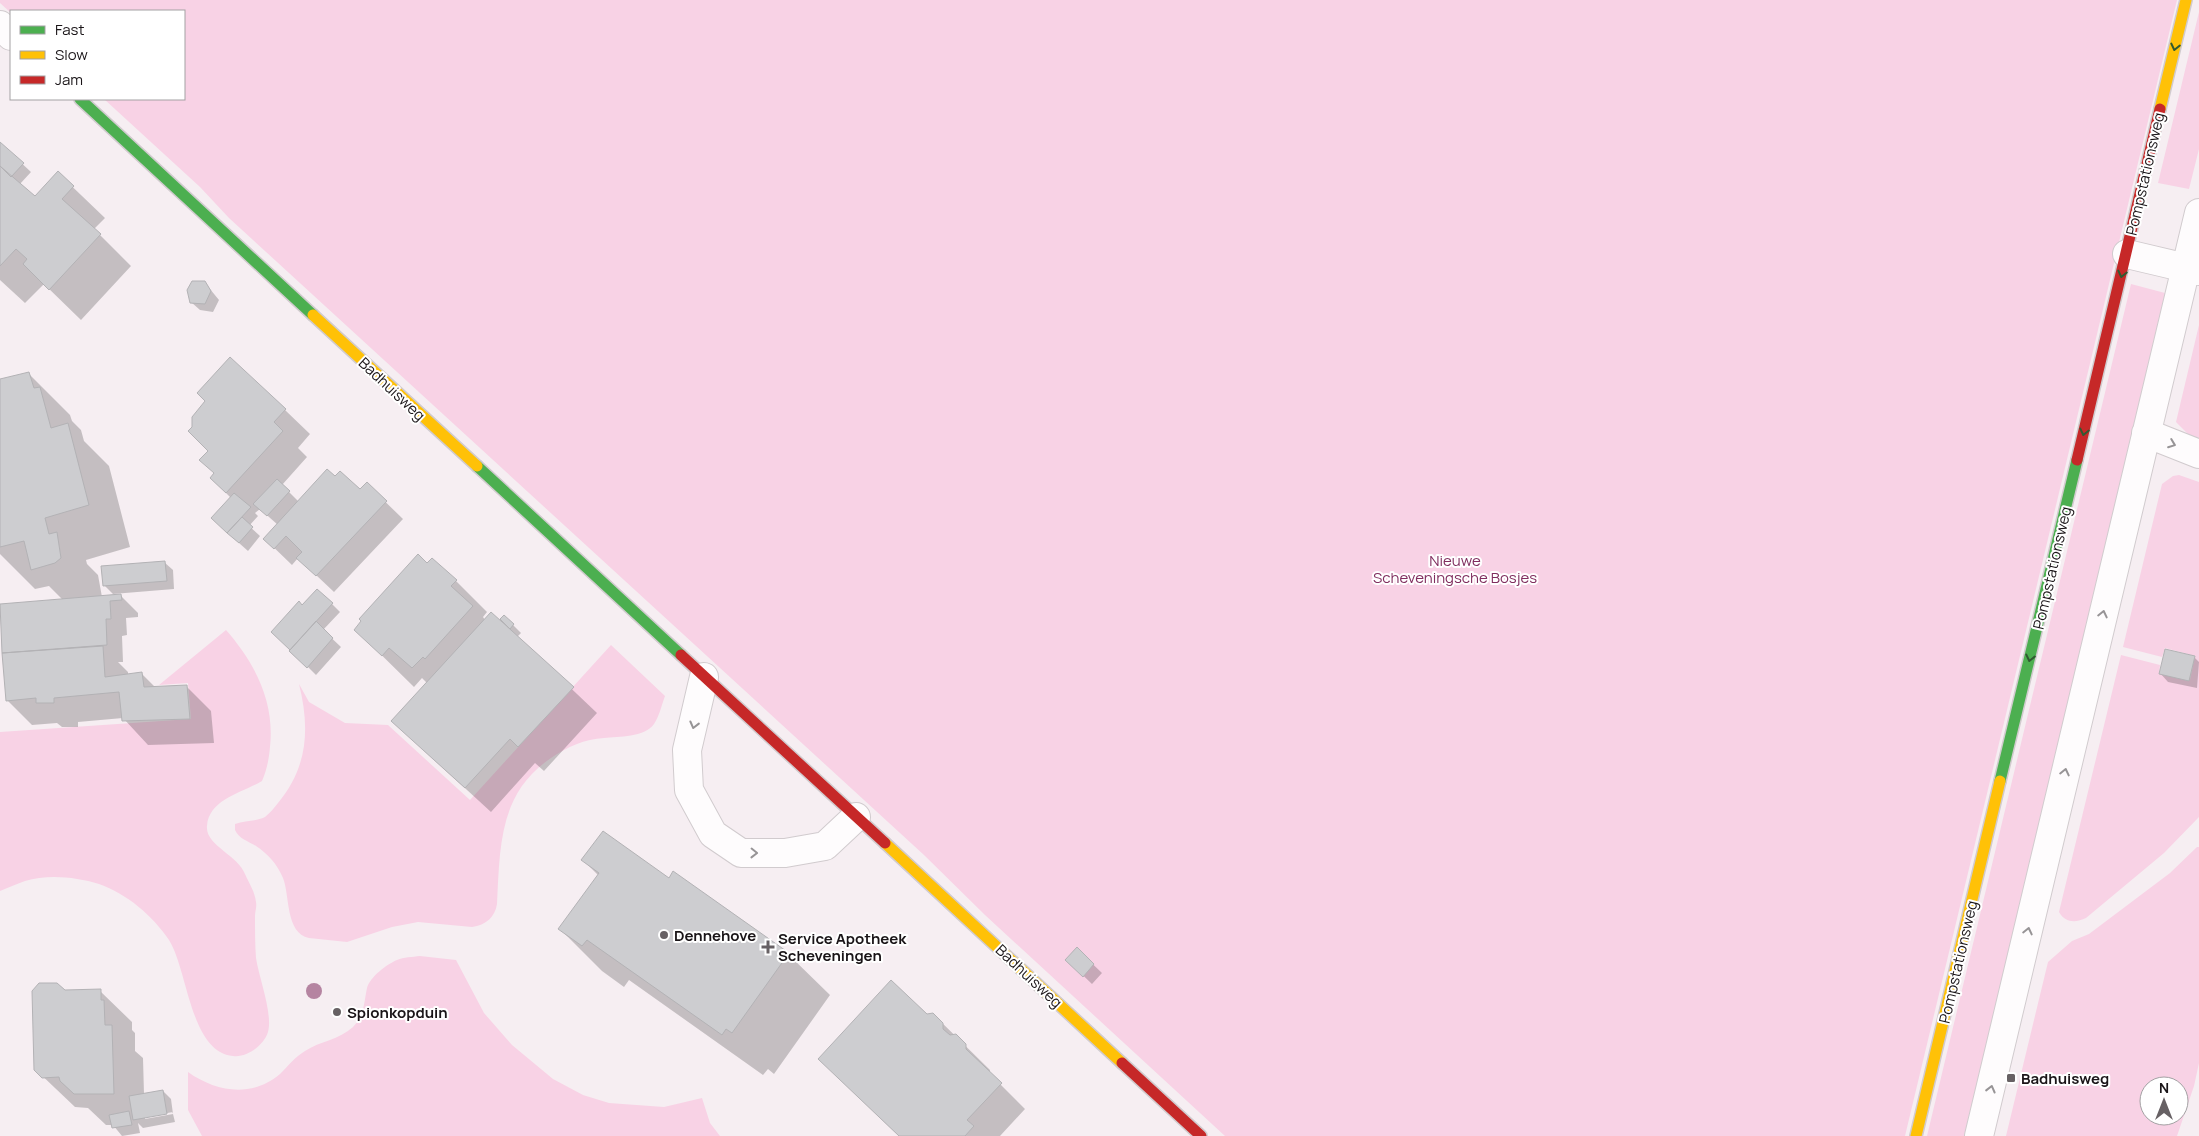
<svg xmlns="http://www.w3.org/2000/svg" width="2199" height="1136" viewBox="0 0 2199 1136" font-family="Manrope,sans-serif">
	<rect width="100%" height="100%" fill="#f6eef2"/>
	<!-- green -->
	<path fill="#f8d2e5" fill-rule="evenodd" d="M0 0H2177L1905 1136H1225L985 915 924 855 229 218 200 187 104 99H184V11H11V13L0 3Z
		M2199 12V149L2189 189 2158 183Z
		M2131 284 2165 293 1990 1028 1964 1136H1927Z
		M2199 325V439L2188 434 2176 422Z
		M2179 475 2199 482V817L2164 853 2086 918C2076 923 2065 923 2059 912L2121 655 2160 665 2159 674 2190 680 2195 656 2165 648 2162 657 2123 647 2162 484 2173 476Z
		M226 630C255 663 275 702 270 747 269 758 267 770 262 781 242 793 209 799 207 826 205 845 238 855 245 874 249 883 255 892 256 902 257 907 255 911 255 916 255 930 255 945 256 958 259 978 273 1014 268 1032 264 1045 247 1058 233 1056 190 1052 188 970 169 940 152 915 127 894 99 884 76 877 48 874 25 881 16 884 8 888 0 891V732L191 719 188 683 159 685Z
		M611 645 665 696C662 704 659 717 654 724 644 738 619 736 604 738 585 739 567 747 551 758 499 793 500 846 497 904 495 917 486 925 472 927L418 922 392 927 347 942 309 938C285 933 290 895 283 878 277 864 268 854 256 846 248 841 239 839 235 830V824C245 820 255 822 265 817 270 813 274 808 278 803 308 767 310 728 299 684L309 702 345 723 388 725 470 800Z
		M2197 847H2199V1063L2194 1086 2177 1136H2006L2048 962 2072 941 2089 934 2170 873ZM2149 1086H2179V1116H2149Z
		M420 956 456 960 484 1013 512 1045 553 1079 583 1095 609 1103 664 1107 702 1098 710 1123 720 1136H202L188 1110V1072C216 1092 252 1098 280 1074 288 1066 295 1057 305 1051 320 1041 339 1040 353 1027 364 1016 364 1003 367 988 370 977 387 964 397 960 404 957 412 957 420 956Z"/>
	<!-- shadow -->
	<path fill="#0003" d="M0 143 31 172 20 184 35 197 58 173 105 218 94 229 131 266 81 320 44 284 25 303 0 280Z
		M205 283 219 300 213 312 200 310 191 302Z
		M29 374 70 415 72 421 81 430 84 441 109 466 130 547 86 560 87 564 98 575 102 597 121 596 138 613V617L126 618 127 635 122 636 123 662H118L128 672V676L142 674 156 688 186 686 211 711 214 743 148 745 123 718 78 722V727H62L57 723 32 725 7 700 0 605 63 600 49 586 35 589 0 554V381Z
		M285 410 310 434 298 448 307 457 282 485 299 502 335 478 360 491 367 484 403 519 334 592 298 558 292 565 265 539 278 525 260 509 255 513 258 516 249 526 260 536 248 551 221 527 231 498 211 478Z
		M164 562 173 570 174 589 113 594 104 585Z
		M427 565 456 581 487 612 483 617 485 620 506 627 513 625 521 633 517 637 597 713 544 771 535 763 491 812 418 745 427 683 422 678 414 687 356 630Z
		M332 604 340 612 323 630 341 647 316 675 273 632 302 606Z
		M2194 657 2199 662 2197 688 2168 682 2160 673Z
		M583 860 669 880 788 954 830 995 774 1074 768 1069 763 1075 629 980 624 987 602 971 560 929 598 875Z
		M1077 949 1102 973 1092 984 1067 960Z
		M65 991H100L132 1022V1030L135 1033V1051L143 1058 144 1094 163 1091 171 1099 173 1114V1112L145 1117V1119L173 1114 175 1122 143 1128 138 1123 140 1133 122 1136 113 1125H106L88 1108 75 1107 35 1069Z
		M933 1014 990 1070V1074L1025 1109 1000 1136H899L819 1059Z"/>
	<!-- building -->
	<path fill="#cdcdd0" stroke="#b3b2b5" d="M0 142 24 163 11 177 0 166Z
		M0 166 35 196 58 171 74 186 62 199 101 234 49 290 23 264 27 259 16 249 0 266Z
		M192 281H205L211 291 205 304 190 303 187 290Z
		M230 357 286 409 274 422 283 431 226 493 210 478 214 473 199 460 208 451 188 431 192 427V417L205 401 197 393Z
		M29 372 34 388 40 387 51 428 68 423 89 505 45 518 49 534 57 532 61 558 55 563 31 570 24 541 0 547V379Z
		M327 469 335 476 340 471 360 489 367 482 387 501 316 576 296 558 302 552 286 536 274 549 263 539Z
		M277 479 290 491 267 516 253 504Z
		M234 493 251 507 227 533 211 518Z
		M242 517 253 527 239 543 227 533Z
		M418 554 427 563 432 558 457 580 451 586 473 606 425 659 423 657 412 668 389 648 382 656 354 630 361 621 359 619Z
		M165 561 167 581 103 586 101 566Z
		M317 589 333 603 290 650 271 632 299 601 302 605Z
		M121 594 122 600 110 601 111 619H106L107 645 2 653 0 604Z
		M491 612 574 687 518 747 510 739 465 788 391 721Z
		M504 615 514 624 510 629 500 619Z
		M316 621 333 638 307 668 289 651Z
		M103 646 105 677 142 672 144 687 187 685 190 719 122 721 119 692 54 698V703H36V698L6 701 2 653Z
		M2165 649 2195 656 2189 681 2159 674Z
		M603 831 669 878 673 871 789 953 732 1033 726 1029 722 1035 587 940 582 946 558 929 599 873 581 860Z
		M1077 947 1094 964 1083 977 1065 960Z
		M891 980 927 1014 933 1013 943 1023V1029L950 1035 956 1034 966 1044V1049L1002 1083 967 1120 974 1126 965 1136H899L818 1059Z
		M39 983H57L65 990 101 989V1000H104L105 1025H112L114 1094H74L60 1081 59 1077 42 1078 34 1070 32 991Z
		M163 1090 167 1114 133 1120 129 1096Z
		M129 1111 132 1125 112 1128 109 1115Z"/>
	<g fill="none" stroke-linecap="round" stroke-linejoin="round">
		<!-- street casing -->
		<g stroke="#d1cbce" stroke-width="30">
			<path id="street" d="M0 25 11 36
				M2127 254 2199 271
				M2146 433 2199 454
				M704 677 687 750 689 790 713 834 741 853H785L825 846 856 817
				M1979 1136 2199 213"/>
		</g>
		<!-- fast casing -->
		<g stroke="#d1cbce" stroke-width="14">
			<path id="fast" d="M80 99 313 315
				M477 466 681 655
				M2000 781 2077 460"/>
		</g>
		<!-- slow casing -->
		<g stroke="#d1cbce" stroke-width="14">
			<path id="slow" d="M2160 109 2186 0
				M313 315 477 466
				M885 843 1122 1063
				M1916 1136 2000 781"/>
		</g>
		<!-- jam casing -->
		<g stroke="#d1cbce" stroke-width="14">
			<path id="jam" d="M2077 460 2160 109
				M681 655 885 843
				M1122 1063 1201 1136"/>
		</g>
		<!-- street -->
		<use href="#street" stroke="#fefcfd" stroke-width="28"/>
		<!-- fast -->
		<use href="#fast" stroke="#4caf50" stroke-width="11"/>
		<!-- slow -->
		<use href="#slow" stroke="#ffc107" stroke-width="11"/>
		<!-- jam -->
		<use href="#jam" stroke="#c62828" stroke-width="11"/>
	</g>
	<!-- trees -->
	<circle fill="#b584a1" cx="314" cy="991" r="8"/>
	<!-- one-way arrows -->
	<defs><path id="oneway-chevron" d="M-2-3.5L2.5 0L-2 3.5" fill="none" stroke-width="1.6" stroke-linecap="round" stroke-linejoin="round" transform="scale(1.25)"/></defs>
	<g stroke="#305a31">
		<use href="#oneway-chevron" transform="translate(2175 47) rotate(103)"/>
		<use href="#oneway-chevron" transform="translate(2122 274) rotate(103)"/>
		<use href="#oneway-chevron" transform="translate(2084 432) rotate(103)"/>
		<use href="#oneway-chevron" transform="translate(2030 658) rotate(103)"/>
	</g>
	<g stroke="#979496">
		<use href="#oneway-chevron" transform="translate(2172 444) rotate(21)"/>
		<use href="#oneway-chevron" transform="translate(2103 614) rotate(-77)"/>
		<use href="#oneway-chevron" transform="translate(694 725) rotate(104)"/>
		<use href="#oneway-chevron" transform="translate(2065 772) rotate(-77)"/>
		<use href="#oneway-chevron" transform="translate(754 853) rotate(1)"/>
		<use href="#oneway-chevron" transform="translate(2028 931) rotate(-77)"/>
		<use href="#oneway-chevron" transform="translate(1991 1089) rotate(-76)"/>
	</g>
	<!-- markers -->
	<g fill="#676164" stroke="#fff" stroke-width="2">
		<circle cx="664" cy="935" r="5"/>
		<path d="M765.5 939.5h5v5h5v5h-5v5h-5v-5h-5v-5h5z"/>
		<circle cx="337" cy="1012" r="5"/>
		<rect x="2006" y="1073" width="10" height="10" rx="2.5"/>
	</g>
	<g text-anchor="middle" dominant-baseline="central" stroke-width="4" stroke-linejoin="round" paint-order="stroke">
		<!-- street labels -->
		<g font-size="15" fill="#1a1518" stroke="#fff">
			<text transform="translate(2145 174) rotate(-77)">Pompstationsweg</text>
			<text transform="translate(392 389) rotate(43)">Badhuisweg</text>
			<text transform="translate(2052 568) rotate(-77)">Pompstationsweg</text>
			<text transform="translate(1958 962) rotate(-77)">Pompstationsweg</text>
			<text transform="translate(1029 976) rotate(43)">Badhuisweg</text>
		</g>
		<!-- park labels -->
		<g font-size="15" fill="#802e5f" stroke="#fff">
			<text x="1455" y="560">Nieuwe<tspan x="1455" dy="17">Scheveningsche Bosjes</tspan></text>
		</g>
		<!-- poi labels -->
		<g font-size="15" font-weight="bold" fill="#1a1518" stroke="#fff" text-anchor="start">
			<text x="674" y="935">Dennehove</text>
			<text x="778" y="938">Service Apotheek<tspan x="778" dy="17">Scheveningen</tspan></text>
			<text x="347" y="1012">Spionkopduin</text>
			<text x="2021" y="1078">Badhuisweg</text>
		</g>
	</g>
	<!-- legend -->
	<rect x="10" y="10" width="175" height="90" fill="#ffffff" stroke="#a3a1a3"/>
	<rect x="20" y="26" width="25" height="8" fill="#4caf50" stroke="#a3a1a3"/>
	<text x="55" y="35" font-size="15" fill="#1a1518">Fast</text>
	<rect x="20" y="51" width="25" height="8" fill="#ffc107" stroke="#a3a1a3"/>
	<text x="55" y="60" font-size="15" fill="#1a1518">Slow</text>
	<rect x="20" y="76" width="25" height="8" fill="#c62828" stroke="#a3a1a3"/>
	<text x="55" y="85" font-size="15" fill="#1a1518">Jam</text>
	<!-- north arrow -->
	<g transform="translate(2164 1101)"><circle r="24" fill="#ffffff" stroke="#a3a1a3"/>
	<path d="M0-4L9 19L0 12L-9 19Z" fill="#676164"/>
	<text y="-8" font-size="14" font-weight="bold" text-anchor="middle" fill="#1a1518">N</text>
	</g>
</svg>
